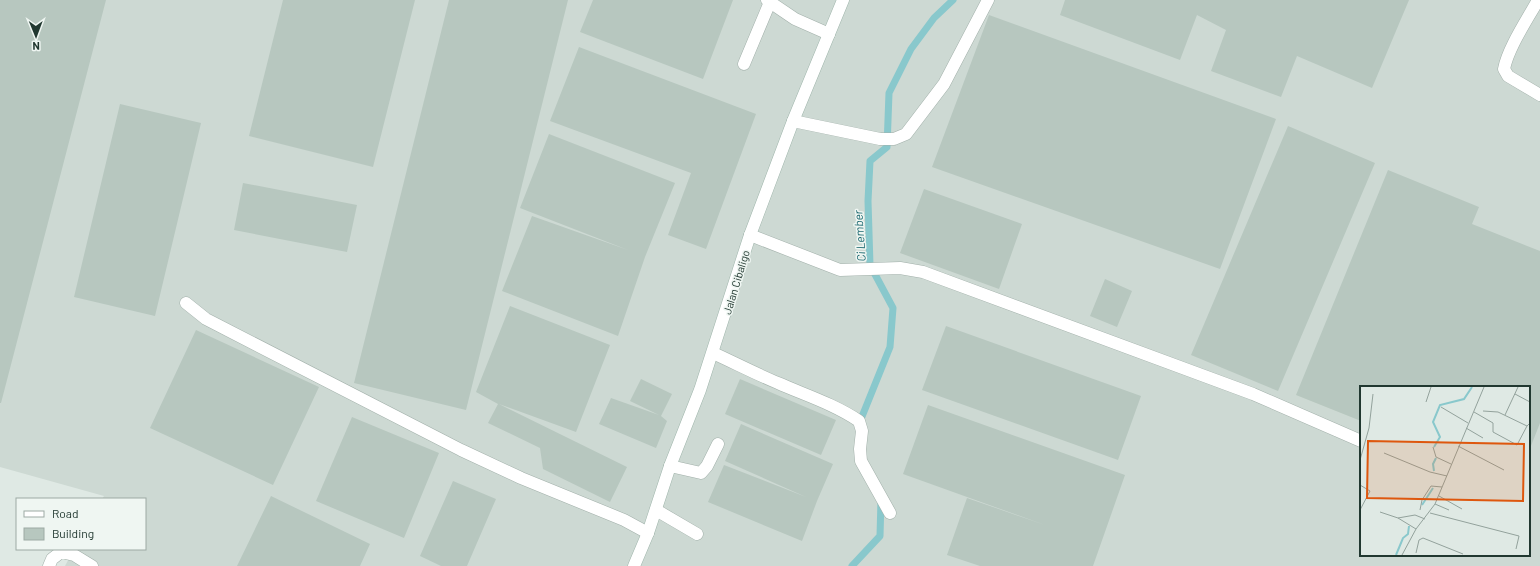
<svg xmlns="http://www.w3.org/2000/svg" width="1540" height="566" viewBox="0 0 1540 566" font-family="Barlow,sans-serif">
	<rect width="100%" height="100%" fill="#dfe9e4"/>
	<!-- built -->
	<path fill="#cdd9d3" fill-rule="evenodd" d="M0 0H1540V566H65L74 549H145V499H102L104 496 0 467ZM1361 387H1529V555H1361Z"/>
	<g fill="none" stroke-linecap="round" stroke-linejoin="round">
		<!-- stream -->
		<path stroke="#89c8cc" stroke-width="7" d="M859 424 890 347 893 308 870 265 868 201 870 161 887 147 889 93 911 49 934 18 953 0
			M852 566 880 536 881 500"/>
	</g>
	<!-- building -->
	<path fill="#b7c7bf" d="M0 0H106L1 403H0Z
		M283 0H415L373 167 249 136Z
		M449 0H568L466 410 354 383Z
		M593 0H733L703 79 580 32Z
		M1065 0H1409L1372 88 1297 56 1281 97 1211 71 1226 30 1197 15 1180 60 1060 15Z
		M989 15 1276 119 1220 269 932 167Z
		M579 47 756 114 706 249 668 235 691 173 550 121Z
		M120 104 201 123 155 316 74 297Z
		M1288 126 1375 163 1278 391 1191 355Z
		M549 134 675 183 645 257 618 336 502 291 532 216 628 250 520 208Z
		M1388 170 1479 207 1472 224 1540 251V423L1529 451V387H1361V421L1296 395Z
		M243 183 357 205 347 252 234 230Z
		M924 189 1022 224 999 289 900 253Z
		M1105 279 1132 291 1117 327 1090 316Z
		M510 306 610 345 576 432 499 404 627 467 610 502 543 469 540 448 488 423 498 404 476 392Z
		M946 326 1141 396 1118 460 922 390Z
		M196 330 319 387 273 485 150 428Z
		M641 379 672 394 661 416 667 421 656 448 599 424 611 398 659 415 630 401Z
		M740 379 836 420 821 455 725 414Z
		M928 405 1125 475 1093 566H980L947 555 967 498 1045 525 903 474Z
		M352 417 439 453 404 538 316 501Z
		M741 424 833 464 817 501 802 541 708 502 724 465 806 497 725 461Z
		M453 481 496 499 467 566H441L420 556Z
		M271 496 370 544 360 566H237Z"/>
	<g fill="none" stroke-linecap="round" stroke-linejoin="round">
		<!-- lane casing -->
		<g stroke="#a2b0aa" stroke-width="13">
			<path id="lane" d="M767 0 795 19 829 34
				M1538 0C1527 20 1508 48 1504 69L1508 76 1540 95
				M744 64 770 2
				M793 121 880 139H894L906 134 944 84 988 0
				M750 235 840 270 900 268 923 272 1253 394 1361 441
				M186 303 206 319 461 450 521 478 624 520 648 533
				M713 353C735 363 756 374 778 383 805 395 834 404 859 421L862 431 860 449 861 461 890 513
				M670 466 701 473 707 466 718 444
				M656 510 697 534
				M49 566 52 559 61 552 74 555 92 566"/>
		</g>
		<!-- secondary casing -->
		<g stroke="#9fb5ab" stroke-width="13">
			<path id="secondary" d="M634 566 648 533 670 466 700 390 750 235 793 121 843 0"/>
		</g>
		<!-- lane -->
		<use href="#lane" stroke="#fff" stroke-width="12"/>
		<!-- secondary -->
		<use href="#secondary" stroke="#fff" stroke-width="12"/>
	</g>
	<g text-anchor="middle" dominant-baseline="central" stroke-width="3" stroke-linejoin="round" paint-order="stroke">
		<!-- street labels -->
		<g font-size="11" fill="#213830" stroke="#eff6f2">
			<text transform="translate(736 282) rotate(-73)">Jalan Cibaligo</text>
		</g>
		<!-- water labels -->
		<g font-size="12" font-style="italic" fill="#1f6a71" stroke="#eff6f2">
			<text transform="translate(859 236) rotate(-94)">Ci Lember</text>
		</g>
	</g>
	<!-- overview -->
	<g transform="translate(1360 386)">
		<rect width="170" height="170" fill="#dfe9e4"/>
		<path fill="none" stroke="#89c8cc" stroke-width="2" d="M74 61 80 51 73 36 80 19 104 13 112 1M74 85 73 78 76 72M62 119 73 102M36 169 43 152 48 148 49 140"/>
		<path fill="none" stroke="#93a29c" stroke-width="1" d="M155 8 170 16M66 16 71 1M81 21 108 37M123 25 138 26 167 40 170 37M114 26 133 37V46L157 59 167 40M145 29 158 1M106 42 123 52M98 60 144 84M73 61 76 71 91 78M24 67 70 86 87 90M0 74 9 42 13 8M0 99 10 105 0 124M79 110 102 123M75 118 89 124M60 124 62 114 71 100 82 101M20 126 38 132 56 143M70 127 159 150 156 163M38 132 55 129 65 133M56 167 59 154 63 152 103 168M42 169 56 143 75 118 124 1"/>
		<path fill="#de570e" fill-opacity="0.15" stroke="#de570e" stroke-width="2" d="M8 55 164 58 163 115 7 112Z"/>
		<rect width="170" height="170" fill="none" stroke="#213830" stroke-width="2"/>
	</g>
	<!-- legend -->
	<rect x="16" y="498" width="130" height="52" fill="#eff6f2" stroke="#9daaa4"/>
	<rect x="24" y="511" width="20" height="6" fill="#ffffff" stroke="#9daaa4"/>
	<text x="52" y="518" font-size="12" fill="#213830">Road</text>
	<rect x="24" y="528" width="20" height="12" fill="#b7c7bf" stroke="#9daaa4"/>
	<text x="52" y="538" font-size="12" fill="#213830">Building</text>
	<!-- north arrow -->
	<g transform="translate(36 36) rotate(179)" stroke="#eff6f2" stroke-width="3" paint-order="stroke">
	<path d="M0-3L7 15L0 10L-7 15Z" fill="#213830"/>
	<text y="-6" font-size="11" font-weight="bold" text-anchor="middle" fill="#213830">N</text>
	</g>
</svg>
